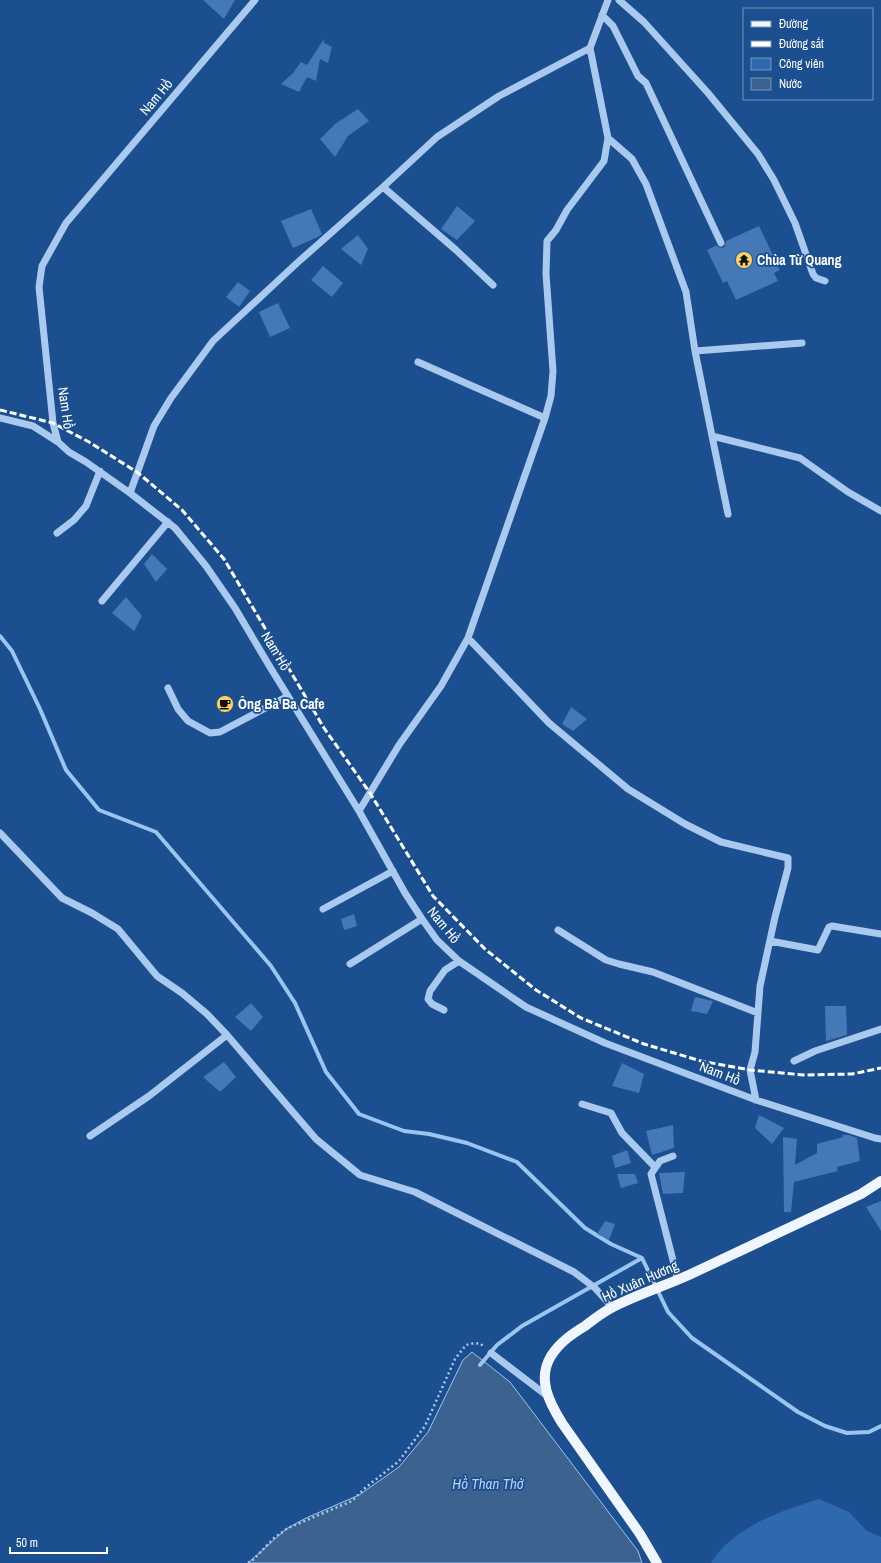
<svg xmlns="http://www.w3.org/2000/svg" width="881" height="1563" viewBox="0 0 881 1563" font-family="'Archivo Narrow',sans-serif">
	<rect width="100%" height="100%" fill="#1b4f8f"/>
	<!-- green -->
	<path fill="#2e69ad" d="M819 1499 849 1512 867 1531 881 1537V1563H711C715 1557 719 1551 724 1546 751 1521 784 1510 819 1499Z"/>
	<!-- water -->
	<path fill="#3c6290" stroke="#9cc4f0" d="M472 1352 510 1382 638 1551 642 1563H248L286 1529 306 1518 359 1495 399 1467 428 1432 463 1360Z"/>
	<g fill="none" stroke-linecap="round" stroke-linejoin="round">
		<!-- stream -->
		<path stroke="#9cc4f0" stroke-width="4" d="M0 636 12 651 40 709 66 770 99 810 156 832 271 966 295 1003 326 1072 359 1114 404 1131 429 1134 467 1143 517 1162 585 1228 611 1244 642 1258 668 1312 692 1338 798 1412 825 1426 847 1433 869 1432 881 1426
			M480 1365 497 1345 522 1326 642 1258"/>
	</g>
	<!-- building -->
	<path fill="#4478b7" d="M203 0H235L224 19Z
		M324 39V43L332 47 328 63 320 59 316 81 307 77 299 92 281 84 293 73 301 62 307 65Z
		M358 109 369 121 348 136 335 157 320 139 335 124Z
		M457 206 475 221 457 240 441 229Z
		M311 209 322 234 318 237 293 248 281 221Z
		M759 226 780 270 774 273 778 281 736 300 727 281 723 283 707 250 717 245 718 247 723 248 725 246 726 241Z
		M358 235 368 249 361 265 341 249Z
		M323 266 343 283 332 297 311 280Z
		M238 282 250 291 239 307 226 297Z
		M278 303 290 328 270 337 259 312Z
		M152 554 167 569 156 582 144 564Z
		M126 597 142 616 134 631 112 613Z
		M571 707 587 719 573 731 562 724Z
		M354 914 357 926 344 930 341 919Z
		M695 997 713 1001 707 1014 691 1011Z
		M251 1003 263 1017 251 1031 235 1017Z
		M825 1006H846L847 1035 826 1041Z
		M224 1062 236 1077 220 1092 203 1077Z
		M622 1063 644 1074 639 1093 612 1086Z
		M759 1115 784 1128 772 1144 755 1128Z
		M673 1125 674 1148 652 1155 646 1131Z
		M842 1135H849L857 1138 860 1161 837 1167 838 1171 794 1182 791 1212H784L783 1137 797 1139 795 1165 817 1153V1144L843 1137Z
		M627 1150 631 1163 615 1168 612 1156Z
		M685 1172 683 1193 663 1194 659 1173Z
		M617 1174H635L638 1183 621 1188Z
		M881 1201V1231L866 1207Z
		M605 1221 615 1224 609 1240 597 1234Z"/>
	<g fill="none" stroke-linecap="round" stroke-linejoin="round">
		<!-- path -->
		<path stroke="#a9c9ee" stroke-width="2.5" stroke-dasharray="2 3" stroke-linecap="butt" d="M248 1563 254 1559 274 1538 288 1528 352 1501 365 1488 399 1461 425 1426 455 1359 466 1345 474 1343 481 1344 484 1347"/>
		<!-- minor -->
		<path stroke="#a9c9ee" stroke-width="7" d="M255 0 66 223 42 266 39 287 53 423 58 442 69 452 86 462 130 493 175 528 206 566 235 608 270 667 359 811 405 893 422 919 437 940 459 961 526 1007 605 1043 756 1100 875 1138 881 1139
			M619 0 644 22 708 93 758 154 774 180 795 223 813 274 816 278 825 281
			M602 15 613 26 638 76 646 83 721 243
			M608 138 632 159 646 184 686 292 695 351 712 436 800 458 848 492 881 511
			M383 187 456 250 493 285
			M695 351 802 343
			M418 362 545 418
			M0 418 33 426 58 442
			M712 436 728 514
			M130 493 154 426 171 398 213 341 297 263 383 187 437 137 499 96 590 48
			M57 533 74 520 86 506 100 471
			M102 601 168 522
			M468 638 549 723 628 789 685 824 721 842 788 858V868L775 917 760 986 755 1052 750 1070 756 1100
			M168 688 178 709 188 721 210 733 220 732 288 696
			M359 811 399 745 441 686 468 638 545 418 551 396 553 371 546 274 547 241 556 230 567 210 604 161 608 138 590 48 608 0
			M0 833 62 898 92 913 118 929 157 976 182 993 207 1014 227 1035 316 1139 360 1175 415 1192 574 1272 595 1288 612 1307
			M323 909 393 871
			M558 930 606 960 619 964 653 972 758 1013
			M770 941 818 950 829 927 832 926 881 934
			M350 964 422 919
			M444 1010 432 1004 428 999 430 991 445 970 459 961
			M794 1061 815 1051 881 1029
			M582 1104 611 1113 622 1133 655 1167
			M90 1136 149 1096 227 1035
			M673 1156 660 1161 651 1174 678 1280
			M491 1353 546 1395"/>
		<!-- major -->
		<path stroke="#f0f6ff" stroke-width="10" d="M657 1563 640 1534 562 1423C549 1402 537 1379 551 1356 560 1342 572 1334 585 1326 594 1319 603 1312 613 1307 638 1294 665 1286 691 1274 748 1247 805 1220 861 1194L881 1181"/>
		<!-- rail -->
		<path stroke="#fff" stroke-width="3" stroke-dasharray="7 3" stroke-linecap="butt" d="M0 410 53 423 89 442 137 472 182 510 224 559 324 728 370 793 433 896 485 949 536 990 581 1018 644 1044 701 1061 750 1070 804 1075 852 1074 881 1068"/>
	</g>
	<!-- icons -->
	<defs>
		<g id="temple-disc" transform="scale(0.9)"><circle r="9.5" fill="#ffd166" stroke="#1b4f8f"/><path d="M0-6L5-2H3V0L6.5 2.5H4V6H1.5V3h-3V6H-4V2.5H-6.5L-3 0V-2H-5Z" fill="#111"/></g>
		<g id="cafe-disc" transform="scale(0.9)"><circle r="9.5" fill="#ffd166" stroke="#1b4f8f"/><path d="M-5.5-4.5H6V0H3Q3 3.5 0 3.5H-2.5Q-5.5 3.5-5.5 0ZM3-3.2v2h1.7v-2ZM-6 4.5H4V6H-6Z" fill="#111"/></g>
	</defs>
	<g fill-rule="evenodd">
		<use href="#temple-disc" x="744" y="260"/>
		<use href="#cafe-disc" x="225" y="704"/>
	</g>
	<g text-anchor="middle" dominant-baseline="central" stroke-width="3.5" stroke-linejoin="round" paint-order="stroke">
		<!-- street labels -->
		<g font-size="14" fill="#fff" stroke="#1b4f8f">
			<text transform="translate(156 97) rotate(-50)">Nam Hồ</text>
			<text transform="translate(66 408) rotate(82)">Nam Hồ</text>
			<text transform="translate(276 651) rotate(59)">Nam Hồ</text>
			<text transform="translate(444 925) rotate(51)">Nam Hồ</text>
			<text transform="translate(720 1073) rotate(21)">Nam Hồ</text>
			<text transform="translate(640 1281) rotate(-24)">Hồ Xuân Hương</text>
		</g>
		<!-- poi labels -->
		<g font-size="14" font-weight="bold" fill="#fff" stroke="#1b4f8f" text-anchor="start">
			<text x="757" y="260">Chùa Từ Quang</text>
			<text x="238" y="704">Ông Bà Ba Cafe</text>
		</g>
		<!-- water labels -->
		<g font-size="15" font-style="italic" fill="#b5d3f5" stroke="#1b4f8f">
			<text x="488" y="1483">Hồ Than Thở</text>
		</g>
	</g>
	<!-- legend -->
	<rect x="743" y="8" width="130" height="92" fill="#1b4f8f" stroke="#7695bc"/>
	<rect x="751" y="21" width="20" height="6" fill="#f0f6ff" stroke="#7695bc"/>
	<text x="779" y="28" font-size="12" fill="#ffffff">Đường</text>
	<rect x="751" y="41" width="20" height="6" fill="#ffffff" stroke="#7695bc"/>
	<text x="779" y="48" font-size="12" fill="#ffffff">Đường sắt</text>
	<rect x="751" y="58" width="20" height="12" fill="#2e69ad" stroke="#7695bc"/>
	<text x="779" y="68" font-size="12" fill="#ffffff">Công viên</text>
	<rect x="751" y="78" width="20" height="12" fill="#3c6290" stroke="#7695bc"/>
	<text x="779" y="88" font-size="12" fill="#ffffff">Nước</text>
	<!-- scale -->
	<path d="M10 1547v6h97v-6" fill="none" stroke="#ffffff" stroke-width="2"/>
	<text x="16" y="1547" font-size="12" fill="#ffffff" stroke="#1b4f8f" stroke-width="3" paint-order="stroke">50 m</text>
</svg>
